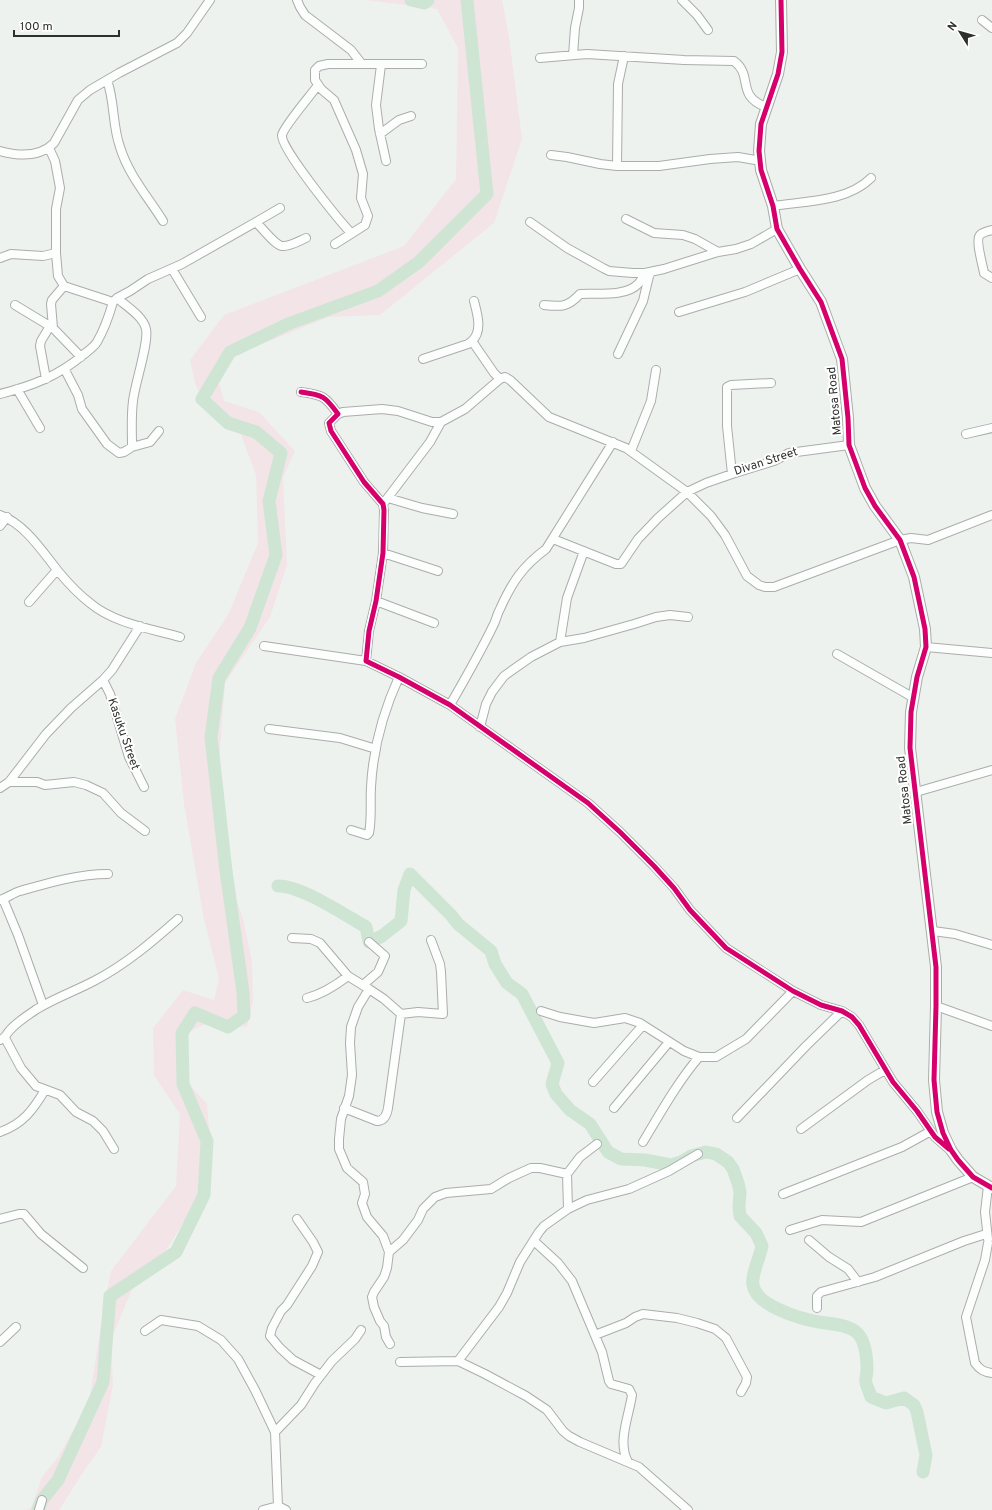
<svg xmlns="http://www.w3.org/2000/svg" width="992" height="1510" viewBox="0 0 992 1510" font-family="Overpass,sans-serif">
	<rect width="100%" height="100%" fill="#eef2ef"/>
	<!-- green -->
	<path fill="#f3e4e8" d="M366 0H502L509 37 522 139 494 223 380 315 329 317 237 354 215 369 224 401 259 412 295 451 283 478 287 565 270 617 225 683 217 788 226 873 243 918 252 961 253 1001 247 1027 208 1023 182 1035 189 1084 207 1104 212 1167 196 1203 156 1266 133 1287 111 1340 113 1385 101 1447 82 1474 59 1510H27L31 1508 42 1477 58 1457 89 1402 103 1312 111 1271 176 1186 180 1114 154 1075 153 1028 183 990 214 1000 219 979 204 920 184 804 175 719 196 663 228 615 258 543 256 475 240 432 204 406 195 383 190 360 224 315 404 246 456 179 458 48 437 9Z"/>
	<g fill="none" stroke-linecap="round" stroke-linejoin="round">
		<!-- river -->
		<path stroke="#cfe5d4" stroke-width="13" d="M411 0 424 3 428 0
			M278 886C300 885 345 915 366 927L369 942 382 936 401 921 404 890 410 874 451 915 458 924 491 951 495 964 507 983 522 994 558 1063 552 1084 556 1094 570 1110 590 1124 608 1152 621 1159 645 1160 671 1165 681 1162 691 1156 706 1152 716 1154 728 1162 733 1169 738 1183 740 1192 739 1207 740 1216 756 1233 762 1246C760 1257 751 1275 753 1285 756 1306 801 1319 819 1322 831 1324 845 1324 855 1331 866 1339 867 1358 867 1370 867 1374 865 1379 866 1383 867 1387 870 1393 871 1397L886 1403 904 1398 914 1405 917 1412 926 1455 923 1472
			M38 1510 42 1500 58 1480 103 1382 110 1296 176 1252 204 1195 207 1141 183 1084 182 1033 195 1013 228 1027 244 1016 243 992 226 871 211 737 219 678 250 628 276 555 269 501 281 453 256 432 228 423 202 399 230 352 288 324 378 291 419 262 487 194 467 0"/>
		<!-- minor casing -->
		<g stroke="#abadab" stroke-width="10">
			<path id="minor" d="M297 0 300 7 305 15 351 50 361 63
				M682 0 697 15 708 30
				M982 20 992 28
				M573 55 575 28 579 8V0
				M540 58 587 54 684 60 734 61C754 76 735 95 766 107
				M381 65 376 105 379 129 386 161
				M107 80C115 102 112 125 120 147 128 174 148 197 163 221
				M318 85C311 95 284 126 282 135 280 148 339 220 351 233
				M380 134 399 120 411 116
				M49 148 55 161 60 188 56 209V253
				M0 151C18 156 39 158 54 143L78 100 90 90 119 73 177 43 187 33 210 0
				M551 155 567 157 600 164 617 166H659L710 159 738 157 761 161
				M617 166 618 84 624 56
				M773 206C805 201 847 202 871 178
				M626 219 654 233 683 235 695 239 718 252
				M256 222C262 228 275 245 282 246 289 247 299 241 306 238
				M530 222 567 248 603 268 609 271 633 273H645L664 269 718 252 736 249 751 244 777 229
				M992 230C989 231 983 232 980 235 975 240 983 266 984 273L992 278
				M335 244 365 225 368 216 361 198 363 174 356 150 334 100 321 89 315 80V70L319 66 328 64H422
				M0 258 11 254 43 256 56 253 58 276 64 286 113 302 117 298 130 291 148 279 182 264 256 222 280 208
				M172 269 201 317
				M117 298C126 306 143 316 146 329 149 343 135 383 133 401 131 416 132 432 132 447
				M15 305 53 328 81 357
				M544 305C562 307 568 307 580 294 596 293 626 297 638 284 641 281 643 276 645 273
				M679 312 745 292 800 269
				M53 328 51 304 52 300 64 286
				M618 354 643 301 650 272
				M423 359 468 344 472 341
				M65 370 78 395 82 409 107 444 119 453 124 452 132 447 150 442 159 431
				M46 379 40 346 41 341 50 326
				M500 379 505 377 510 380 549 417 626 448 687 492 711 516 725 535 747 576 759 585 765 587H774L900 540 911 538 928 540 992 515
				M17 389 40 428
				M301 392C323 395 325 396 338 414L329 423 331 431 364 482 383 504 384 510 383 553 376 601 369 631 366 661 399 677 450 705 588 803 620 832 654 866 674 888 690 910 726 948 793 991 821 1005 842 1011 852 1017 859 1025 893 1082 917 1111 935 1137 950 1150
				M0 394C32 386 58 376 83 355 88 351 94 347 97 342 104 330 109 316 113 302
				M338 414 343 412 382 409 398 411 432 422H441L465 409 500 379 494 373 472 341C483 331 477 313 474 301
				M966 434 992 428
				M631 451 651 401 656 370
				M732 474 727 426V387L731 385 771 383
				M388 498 422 508 453 514
				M383 504 430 442 441 422
				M0 515C25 524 42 551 58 571 68 583 78 594 90 603 113 623 152 629 180 637
				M0 526 7 517
				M553 539 616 564H621L638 539 658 518 687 492 706 483 732 474 774 461 789 453 849 445
				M383 553 438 571
				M376 601 434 623
				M29 602 57 570
				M560 642 567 598 584 551
				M264 646 366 661
				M926 647 992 653
				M837 654 914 698
				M103 680 110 694 129 757 144 787
				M450 705C465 679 480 653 493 626 496 621 497 614 500 609 512 582 523 566 546 549L613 442
				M480 727 486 704 492 692 504 676 531 657 560 642 584 638 634 624 656 617 670 615 688 617
				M269 729 340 738 376 749
				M9 782H37L45 785 74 782 86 785 103 793 121 813 145 831
				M0 788 9 782 46 734 71 708 103 680 112 670 140 626
				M916 792 992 770
				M351 830 367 835 369 833C372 818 370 803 371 787 373 749 383 712 399 677
				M3 899 18 935 43 1005
				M0 900C7 898 13 893 20 891 48 883 78 874 108 874
				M933 931 955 934 992 945
				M292 938 311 939 320 943 348 976
				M363 985 378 972 385 956 369 942
				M369 989 384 999 401 1014
				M307 998C323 994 335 986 348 976L369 989 358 1007 351 1027 350 1043 352 1075 349 1096 341 1119 339 1139V1149L347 1168 363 1182 365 1194 362 1203 367 1217 383 1236 389 1252 387 1268 384 1277 374 1292 372 1297 374 1307 380 1321 384 1326 386 1337 390 1344
				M936 1006 992 1026
				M541 1011 560 1017 594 1023 625 1018 640 1023 684 1051 699 1057H716L746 1039 793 991
				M401 1014 418 1012 443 1014 441 972 440 964 431 940
				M5 1038 21 1068 36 1086 60 1095 76 1112 93 1121 103 1131 114 1149
				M0 1040C6 1038 6 1034 10 1030 17 1022 28 1015 37 1009 55 998 75 991 94 981 125 965 152 942 178 919
				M593 1082 643 1025
				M344 1108 377 1121C385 1121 387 1114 388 1108L401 1014
				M614 1108 669 1042
				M737 1118 806 1046 842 1011
				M801 1129 868 1080 885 1070
				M0 1132C23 1124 33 1110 45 1090
				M643 1142C661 1112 677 1083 699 1057
				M783 1194 902 1147 931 1131
				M568 1209 567 1174 580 1157 597 1144
				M0 1219 19 1214H24L41 1234 83 1268
				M297 1219 313 1242 318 1252 312 1266 287 1305 281 1311 272 1328 270 1336 280 1348 293 1360 321 1375
				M790 1230 822 1220 861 1222 973 1177
				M988 1239 985 1212 988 1186
				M809 1240 829 1257 848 1269 858 1282
				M534 1241 558 1263 572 1281 602 1352 609 1381 611 1384 629 1389 632 1395C629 1416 617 1442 628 1462
				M988 1243 985 1260 966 1317 975 1363C980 1370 984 1372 992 1373
				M389 1252 403 1240 418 1220 423 1209 435 1197 446 1193 491 1189 509 1178 531 1168H540L567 1174
				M817 1308V1296L821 1292 875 1277 964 1241 986 1234
				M145 1331 161 1320 198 1326 221 1340 238 1359 255 1390 275 1432 278 1506
				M595 1335 626 1323 635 1317 643 1314 677 1318 697 1323 715 1329 726 1338 747 1377 746 1383 741 1392
				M0 1342 16 1327
				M458 1361 499 1307 507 1293 520 1262 539 1232 544 1226 568 1209 587 1200 629 1189 669 1171 698 1154
				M400 1362 458 1361 485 1374 526 1396 547 1410 563 1431 569 1436 580 1442 639 1467 688 1510
				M275 1432 301 1405 315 1383 332 1361 355 1339 361 1330
				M278 1506 286 1510
				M39 1510 42 1500
				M263 1510 278 1506"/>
		</g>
		<!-- tertiary casing -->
		<g stroke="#abadab" stroke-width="12">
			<path id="tertiary" d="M781 0 782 52 778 74 761 124 759 151 761 170 773 206 777 229 800 269 821 302 842 359 848 418 849 445 865 488 875 506 900 540 914 577 925 629 926 647 917 677 911 712 910 748 936 967V1006L934 1080 937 1112 943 1133 951 1150 958 1160 973 1177 992 1188"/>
		</g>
		<!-- minor -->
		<use href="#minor" stroke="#fcfdfd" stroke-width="8"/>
		<!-- tertiary -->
		<use href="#tertiary" stroke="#fcfdfd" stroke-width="10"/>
		<!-- cycleway casing -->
		<g stroke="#fff" stroke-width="8">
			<path id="cycleway" d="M781 0 782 52 778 74 761 124 759 151 761 170 773 206 777 229 800 269 821 302 842 359 848 418 849 445 865 488 875 506 900 540 914 577 925 629 926 647 917 677 911 712 910 748 936 967V1006L934 1080 937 1112 943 1133 951 1150 958 1160 973 1177 992 1188
				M301 392C323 395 325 396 338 414L329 423 331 431 364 482 383 504 384 510 383 553 376 601 369 631 366 661 399 677 450 705 588 803 620 832 654 866 674 888 690 910 726 948 793 991 821 1005 842 1011 852 1017 859 1025 893 1082 917 1111 935 1137 949 1149"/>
		</g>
		<!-- cycleway -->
		<use href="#cycleway" stroke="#d6006c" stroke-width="5"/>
	</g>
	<g text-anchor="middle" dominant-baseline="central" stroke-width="4" stroke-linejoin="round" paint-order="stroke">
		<!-- street labels -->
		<g font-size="12" fill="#2d302e" stroke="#fff">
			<text transform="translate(835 401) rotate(-95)">Matosa Road</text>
			<text transform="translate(766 462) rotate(-18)">Divan Street</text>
			<text transform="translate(123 734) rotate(71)">Kasuku Street</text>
			<text transform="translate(905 790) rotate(-96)">Matosa Road</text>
		</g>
	</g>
	<!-- north arrow -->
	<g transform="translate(960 32) rotate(307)" stroke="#ffffff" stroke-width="3" paint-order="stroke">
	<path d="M0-3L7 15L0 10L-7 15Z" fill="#2d302e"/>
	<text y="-6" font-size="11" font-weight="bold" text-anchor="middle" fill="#2d302e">N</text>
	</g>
	<!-- scale -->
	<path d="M14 30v6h105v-6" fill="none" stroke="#2d302e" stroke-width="2"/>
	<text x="20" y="30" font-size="12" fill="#2d302e" stroke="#ffffff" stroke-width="3" paint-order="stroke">100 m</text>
</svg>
